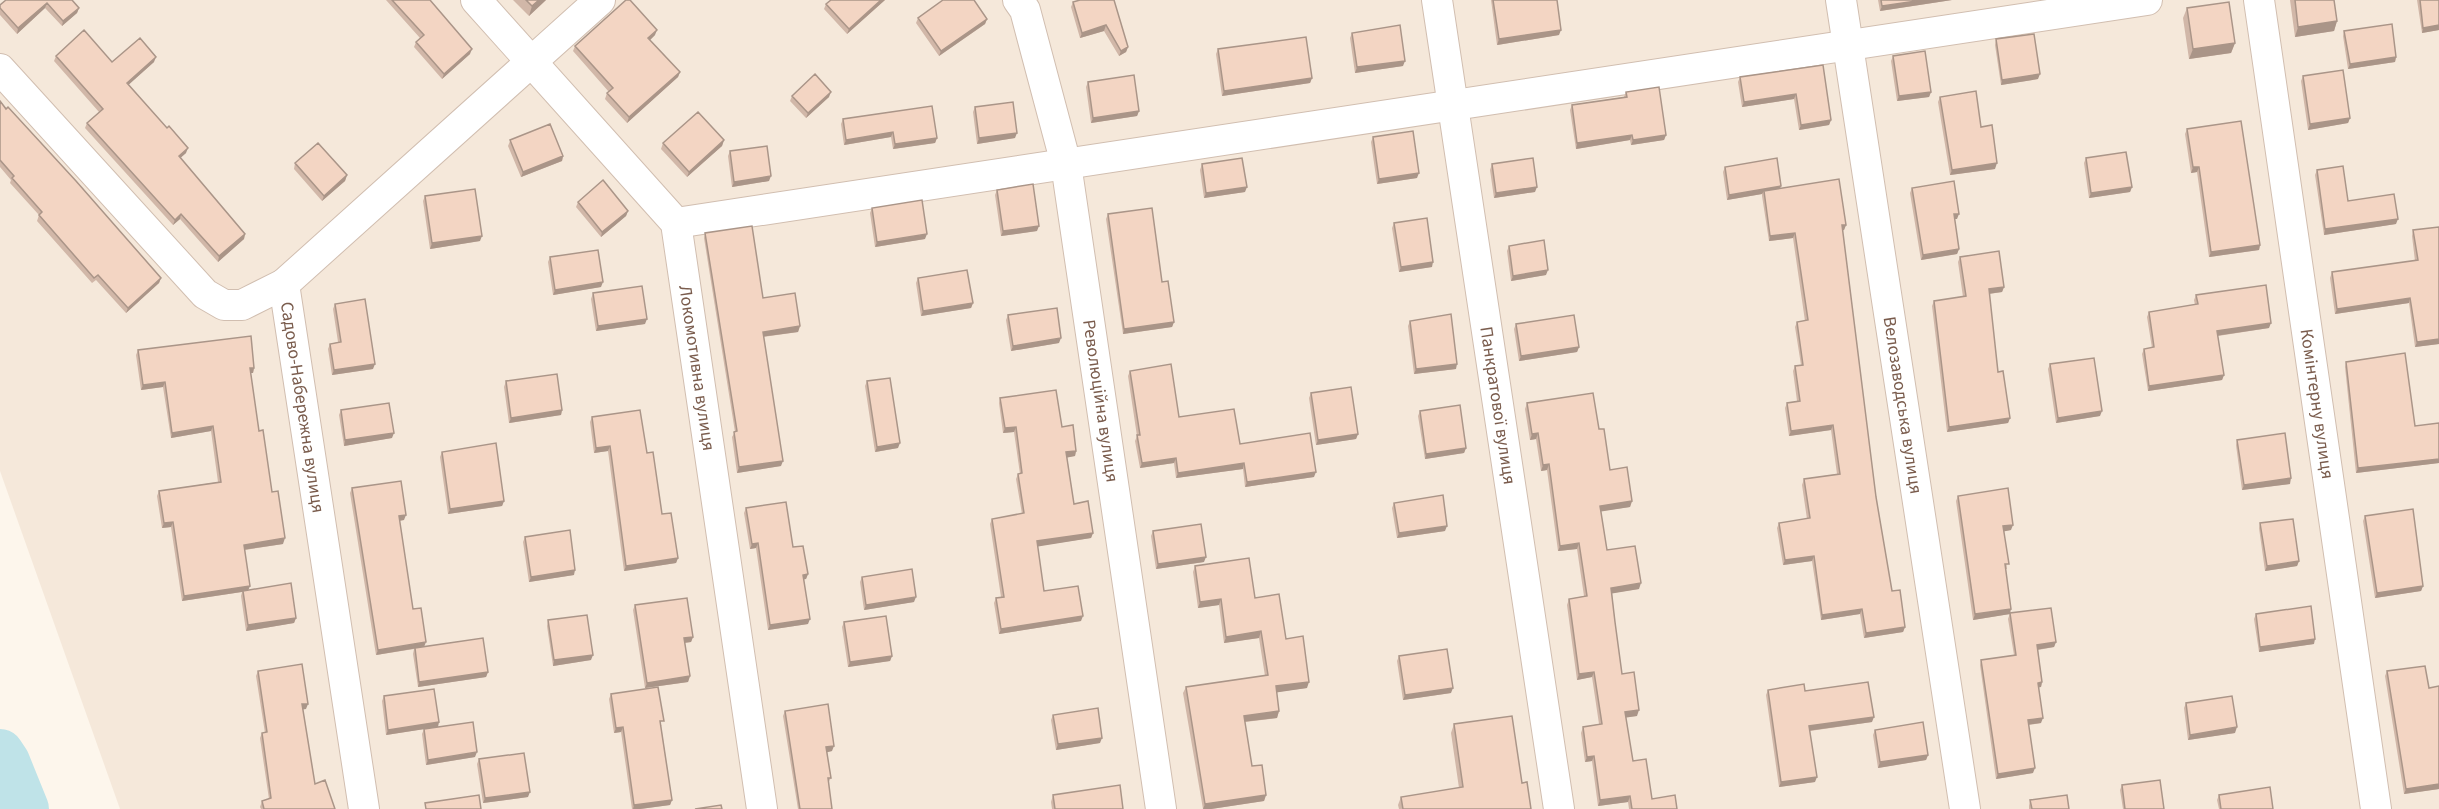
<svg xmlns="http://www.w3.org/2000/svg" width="2439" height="809" viewBox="0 0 2439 809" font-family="'Source Sans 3',sans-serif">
	<rect width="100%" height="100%" fill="#fdf6ec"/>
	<!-- residential -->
	<path fill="#f5e8da" d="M0 0H2439V809H120L0 471Z"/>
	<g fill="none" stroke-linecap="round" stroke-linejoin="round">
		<!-- river -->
		<path stroke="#bfe3e8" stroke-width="48" d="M0 753 6 762 25 809"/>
		<!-- street casing -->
		<g stroke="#d1beb0" stroke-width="32">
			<g id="street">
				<path id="s1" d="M476 0 676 223 762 809"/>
				<path id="s2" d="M1018 0 1025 10 1066 164 1161 809"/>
				<path id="s3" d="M1437 0 1559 809"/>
				<path id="s4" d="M1841 0 1965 809"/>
				<path id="s5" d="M2259 0 2376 809"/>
				<path id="s6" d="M0 69 205 294 224 305H242L284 284 364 809"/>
				<path d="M676 223 2147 0"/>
				<path d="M284 284 600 0"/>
			</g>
		</g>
		<!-- street -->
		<use href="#street" stroke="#fff" stroke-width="30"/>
	</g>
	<!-- wall -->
	<path fill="#d1b7a8" d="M72 0 79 8 77 13 62 26 45 8 17 34 0 15V5Z
		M386 0H430L470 54 442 79 414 47 416 42 420 38Z
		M513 0H546L529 16Z
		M885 0 847 34 824 9 826 4Z
		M1080 0 1128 47 1126 52 1119 56 1104 31 1080 38 1071 7 1073 2Z
		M1491 0H1557L1559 35 1497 45Z
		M1878 0H1952L1880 11Z
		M2290 0H2334L2337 21 2334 31 2295 37Z
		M2417 0H2439V30L2422 33Z
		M2187 8 2235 43 2231 53 2189 59 2183 18Z
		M918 18 987 19 985 24 939 56 916 23Z
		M2344 31 2396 57 2395 62 2348 69 2343 36Z
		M1352 33 1403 66 1355 73 1350 38Z
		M655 35 650 40 680 72 678 77 627 123 605 99 607 93 609 92 573 51 575 46Z
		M1996 39 2038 79 2001 85 1995 45Z
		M1218 49 1312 78 1310 83 1222 96 1216 54Z
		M56 56 112 62H154L128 85 186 153 180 158 245 234 244 239 218 262 180 219 173 225 85 128 87 123 99 112 54 61Z
		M1893 56 1931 92 1929 97 1897 101 1891 61Z
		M1823 65 1831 120 1829 125 1799 130 1794 99 1742 107 1738 82 1740 77Z
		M2303 76 2350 118 2348 123 2308 130 2301 81Z
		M1088 82 1139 111 1137 116 1091 123 1086 87Z
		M1626 92 1666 135 1664 140 1631 145 1630 140 1576 149 1570 110 1572 105 1624 97Z
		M792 96 829 97 806 118 790 101Z
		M1940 97 1981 127 1995 169 1950 175 1938 102Z
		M0 101 161 278 159 283 126 313 96 280 92 283 37 221 39 215 10 183 11 180 0 167Z
		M975 107 1015 138 977 144 973 112Z
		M843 119 937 138 935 143 893 149 891 137 844 145 841 124Z
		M2187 129 2260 245 2259 250 2209 257 2197 172 2191 173 2185 134Z
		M1373 137 1417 178 1377 184 1371 142Z
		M724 140 722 146 687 177 661 149 663 143Z
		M510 141 563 156 562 161 521 177 508 146Z
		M730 151 769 181 732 187 728 156Z
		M2086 158 2132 187 2130 192 2089 198 2084 163Z
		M295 163 347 175 345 181 322 201 294 169Z
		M1202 164 1245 192 1204 198 1200 170Z
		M1492 164 1535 192 1494 198 1490 170Z
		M1725 167 1781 186 1780 188 1846 225 1844 230H1842L1876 497 1892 591 1905 627 1903 632 1864 638 1860 614 1821 620 1812 561 1783 565 1777 528 1779 523 1807 519 1802 485 1804 479 1837 474 1831 430 1789 436 1785 408 1787 403 1797 401 1793 371 1795 366 1801 365 1795 327 1797 322 1805 321 1793 238 1769 241 1762 196V194L1727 200 1723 172Z
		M2317 170 2348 201 2396 224 2324 235 2315 175Z
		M1912 188 1957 219H1954L1959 249 1957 254 1921 260 1910 193Z
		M997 190 1037 231 1001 236 995 195Z
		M425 196 480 241 430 249 423 201Z
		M578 202 628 211 626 216 601 237 576 207Z
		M872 208 925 239 875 247 870 213Z
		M1108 214 1162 282 1174 322 1172 327 1123 334 1106 219Z
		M1394 223 1432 267 1399 272 1392 228Z
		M2439 227V344L2415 347 2409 303 2335 314 2330 278 2332 272 2415 261 2412 236 2413 230Z
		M705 233 763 298 800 326 798 332 763 337 781 466 737 473 732 437 735 432 704 238Z
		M1509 246 1546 275 1511 281 1507 251Z
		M550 257 601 287 553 295 548 262Z
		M1960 257 2004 287 2002 292 1989 294 1998 372 2010 418 2008 423 1947 432 1932 306 1934 301 1963 297 1958 262Z
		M918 278 973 303 971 308 921 316 916 283Z
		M593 293 645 324 596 331 591 299Z
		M2196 295 2269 328 2218 336 2224 375 2222 380 2148 391 2142 354 2144 349 2152 348 2147 317 2149 312 2195 305 2194 300Z
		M335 304 373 369 332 375 328 349 330 344 338 342 333 309Z
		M1008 315 1059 343 1011 351 1006 320Z
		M1410 321 1456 369 1414 374 1408 326Z
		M1516 324 1579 347 1577 352 1519 361 1514 329Z
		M138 350 254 368 253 373H250L259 431 283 544 245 550 248 590 296 618 294 623 246 631 241 596 242 592 182 601 171 527 162 528 157 496 159 491 218 482 211 431 171 438 163 387 141 390 136 355Z
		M2346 362 2415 426 2439 423V463L2356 473 2345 367Z
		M2050 364 2100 416 2056 423 2048 369Z
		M1130 371 1179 417 1314 477 1245 487 1243 469 1176 478 1174 463 1140 468 1135 441 1137 436 1128 376Z
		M506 381 562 410 561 415 509 423 504 387Z
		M867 381 898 448 875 452 865 386Z
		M1311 393 1358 434 1356 439 1316 445 1309 398Z
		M1000 398 1062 427 1076 451 1075 456 1067 457 1074 504 1093 533 1091 538 1037 546 1044 591 1081 621 999 634 994 603 996 598 1001 597 990 524 992 519 1022 514 1016 479 1018 474H1020L1014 432 1003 433 999 403Z
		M1527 403 1599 429 1610 470 1632 501 1630 507 1601 511 1607 550 1639 589 1612 593 1615 622 1622 674 1637 716 1626 717 1633 761 1652 799 1677 809H1629L1628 802 1598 806 1592 761 1585 762 1581 733 1583 727 1599 724 1592 677 1577 680 1567 605 1569 599 1584 596 1577 549 1558 551 1547 470 1541 471 1536 439 1530 440 1525 409Z
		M341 410 392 438 344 446 339 415Z
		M1420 411 1466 448 1464 453 1425 459 1418 416Z
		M592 417 647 453 662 514 678 558 676 563 624 571 608 451 594 453 590 422Z
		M2237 440 2290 484 2242 490 2236 445Z
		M442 452 504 501 502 506 448 514 440 457Z
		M352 488 404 520 399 521 413 609 424 647 488 672 486 677 418 687 413 654 414 649 376 655 350 493Z
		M1958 496 2011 530 2004 531 2007 569H2005L2010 614 1973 620 1956 501Z
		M1394 503 1445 531 1397 538 1392 508Z
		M746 508 793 547 808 574 806 579H804L808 624 768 630 756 548 750 549 744 513Z
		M2365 516 2423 586 2421 591 2375 598 2363 521Z
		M2260 523 2299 561 2297 566 2265 571 2259 528Z
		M1153 531 1204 562 1156 569 1151 536Z
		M525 537 574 575 529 582 523 542Z
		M1195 566 1255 598 1286 639 1307 688 1276 692 1279 711 1277 718 1245 722 1252 766 1266 795 1264 801 1211 809H1203L1183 693 1186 687 1265 676 1259 638 1224 643 1219 605 1198 608 1193 572Z
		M862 577 914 602 864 610 860 582Z
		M635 605 693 637 691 642 685 643 690 676 688 682 645 688 633 610Z
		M2010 613 2056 642 2054 647 2038 650 2042 682 2041 687H2038L2041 723 2028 725 2033 773 1996 779 1980 665 1981 660 2014 655 2008 619Z
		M2256 614 2314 644 2259 652 2254 619Z
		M548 620 591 660 553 666 547 626Z
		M844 622 892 656 890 661 848 667 842 627Z
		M1399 656 1451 693 1403 700 1397 661Z
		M258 671 306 709H303L315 784 335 809H261L260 807 262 801 269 799 260 738 262 733H265L256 676Z
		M2387 671 2429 688 2439 789 2404 794 2385 676Z
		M1768 690 1805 691 1872 722 1810 731 1815 782 1779 787 1766 695Z
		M611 694 662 726H661L672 800 670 805 640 809H632L621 732 614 733 609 699Z
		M384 696 438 727 475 757 426 765 422 734 424 729 386 735 382 701Z
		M2186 703 2235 733 2188 740 2184 708Z
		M785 711 832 751 827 752 831 778 828 783 832 809H798L783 716Z
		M1053 715 1100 743 1056 750 1051 720Z
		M1454 724 1522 783 1531 809H1399L1398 805 1401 797 1459 788 1451 733Z
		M1875 730 1928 755 1926 760 1878 768 1873 735Z
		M479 759 528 797 483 803 477 764Z
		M2122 785 2164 809H2123L2120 790Z
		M1053 795 1123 809H1052L1051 802Z
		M2219 795 2273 809H2219L2217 800Z
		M2030 800 2069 809H2029V806Z"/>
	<!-- shaded-wall -->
	<path fill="#aa9588" d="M539 0H546L529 16 532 6Z
		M881 0H885L847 34 849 29Z
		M1923 0H1952L1880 11 1882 6Z
		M47 3 45 8 17 34 18 28Z
		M79 8 77 13 62 26 63 21Z
		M987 19 985 24 939 56 941 51Z
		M2337 21 2334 31 2295 37 2298 27Z
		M1106 25 1104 31 1080 38 1082 33Z
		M2439 25V30L2422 33 2423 28Z
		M657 30 655 35 647 43 648 38Z
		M1561 30 1559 35 1497 45 1499 39Z
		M2235 43 2231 53 2189 59 2193 49Z
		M1128 47 1126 52 1119 56 1121 51Z
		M472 49 470 54 442 79 444 74Z
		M156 57 154 62 125 88 127 83Z
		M2396 57 2395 62 2348 69 2350 64Z
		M1405 61 1403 66 1355 73 1357 67Z
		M680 72 678 77 627 123 629 117Z
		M2040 74 2038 79 2001 85 2002 80Z
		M1312 78 1310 83 1222 96 1224 91Z
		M831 92 829 97 806 118 808 113Z
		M1931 92 1929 97 1897 101 1899 96Z
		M1796 94 1794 99 1742 107 1744 102Z
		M1139 111 1137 116 1091 123 1093 118Z
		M2350 118 2348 123 2308 130 2310 124Z
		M1831 120 1829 125 1799 130 1801 125Z
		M893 132 891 137 844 145 846 140Z
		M1017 133 1015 138 977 144 979 138Z
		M1632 135 1630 140 1576 149 1577 143Z
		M1666 135 1664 140 1631 145 1633 140Z
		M937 138 935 143 893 149 895 144Z
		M724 140 722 146 687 177 689 172Z
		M188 148 186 153 177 161 179 156Z
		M563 156 562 161 521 177 523 172Z
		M1997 163 1995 169 1950 175 1952 170Z
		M2193 167H2199L2197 172 2191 173Z
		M1419 173 1417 178 1377 184 1379 179Z
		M347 175 345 181 322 201 324 196Z
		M771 176 769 181 732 187 734 182Z
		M1781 186 1779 191H1764L1762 194 1727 200 1729 195Z
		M1247 187 1245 192 1204 198 1206 193Z
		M1537 187 1535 192 1494 198 1496 193Z
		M2132 187 2130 192 2089 198 2091 193Z
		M628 211 626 216 601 237 602 232Z
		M181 214 180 219 173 225 175 220Z
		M1954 214H1959L1957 219H1952Z
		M2398 219 2396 224 2324 235 2325 229Z
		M1842 225H1846L1844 230 1840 231Z
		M1039 226 1037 231 1001 236 1003 231Z
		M1795 233 1793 238 1769 241 1770 236Z
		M245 234 244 239 218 262 219 256Z
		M927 234 925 239 875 247 877 242Z
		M482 236 480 241 430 249 432 243Z
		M2260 245 2259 250 2209 257 2211 252Z
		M1959 249 1957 254 1921 260 1923 255Z
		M1433 262 1432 267 1399 272 1401 267Z
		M1548 270 1546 275 1511 281 1513 276Z
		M161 278 159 283 126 313 128 308Z
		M603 282 601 287 553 295 555 290Z
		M2004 287 2002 292 1987 294 1989 289Z
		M2410 298 2409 303 2335 314 2337 309Z
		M973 303 971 308 921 316 923 311Z
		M647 319 645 324 596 331 598 326Z
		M1174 322 1172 327 1123 334 1124 329Z
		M2271 323 2269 328 2215 336 2217 331Z
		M800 326 798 332 761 337 763 332Z
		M1061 338 1059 343 1011 351 1013 346Z
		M2439 339V344L2415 347 2417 342Z
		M1579 347 1577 352 1519 361 1521 356Z
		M375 364 373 369 332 375 334 370Z
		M1457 364 1456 369 1414 374 1416 369Z
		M250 368H254L253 373H248Z
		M2224 375 2222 380 2148 391 2149 386Z
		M165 382 163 387 141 390 143 385Z
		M562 410 561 415 509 423 511 418Z
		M2102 411 2100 416 2056 423 2058 418Z
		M2010 418 2008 423 1947 432 1949 427Z
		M1833 425 1831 430 1789 436 1791 431Z
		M213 426 211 431 171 438 172 433Z
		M1016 427 1014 432 1003 433 1005 428Z
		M394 433 392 438 344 446 345 440Z
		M1538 433 1536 439 1530 440 1532 434Z
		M1358 434 1356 439 1316 445 1318 440Z
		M900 443 898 448 875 452 877 447Z
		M610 446 608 451 594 453 596 448Z
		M1466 448 1464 453 1425 459 1426 454Z
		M1076 451 1075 456 1065 458 1066 452Z
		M1176 458 1174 463 1140 468 1142 463Z
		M2439 459V463L2356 473 2358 468Z
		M783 461 781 466 737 473 739 467Z
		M1244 463 1243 469 1176 478 1178 473Z
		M1549 464 1547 470 1541 471 1543 465Z
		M1316 472 1314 477 1245 487 1247 482Z
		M2291 478 2290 484 2242 490 2244 485Z
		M504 501 502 506 448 514 450 509Z
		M1632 501 1630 507 1598 512 1600 506Z
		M406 515 404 520 397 521 399 516Z
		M173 522 171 527 162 528 164 523Z
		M2013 525 2011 530 2001 532 2003 526Z
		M1447 526 1445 531 1397 538 1399 533Z
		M1093 533 1091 538 1035 547 1037 541Z
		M285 538 283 544 242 550 244 545Z
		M758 543 756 548 750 549 752 544Z
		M1579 543 1577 549 1558 551 1560 546Z
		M1814 556 1812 561 1783 565 1785 560Z
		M1206 557 1204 562 1156 569 1158 564Z
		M678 558 676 563 624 571 626 566Z
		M2299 561 2297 566 2265 571 2267 566Z
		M575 570 574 575 529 582 531 577Z
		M808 574 806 579 801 580 803 575Z
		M1641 583 1639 589 1609 594 1611 588Z
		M250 586 248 591 182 601 184 596Z
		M2423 586 2421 591 2375 598 2377 593Z
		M916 597 914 602 864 610 866 605Z
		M1221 599 1219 605 1198 608 1200 602Z
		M1862 609 1860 614 1821 620 1822 615Z
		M2011 609 2010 614 1973 620 1975 614Z
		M1083 616 1081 621 999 634 1001 629Z
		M296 618 294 623 246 631 248 625Z
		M810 619 808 624 768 630 770 625Z
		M1905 627 1903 632 1864 638 1866 633Z
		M1261 631 1259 638 1224 643 1226 637Z
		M693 637 691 642 682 643 684 638Z
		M2315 639 2314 644 2259 652 2260 647Z
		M426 642 424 647 376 655 378 650Z
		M2056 642 2054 647 2035 650 2037 645Z
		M593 655 591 660 553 666 554 660Z
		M892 656 890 661 848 667 850 662Z
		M488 672 486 677 418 687 419 682Z
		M1594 672 1592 677 1577 680 1579 674Z
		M690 676 688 682 645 688 647 683Z
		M1309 682 1307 688 1273 693 1276 686Z
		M2042 682 2041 687 2036 688 2038 683Z
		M1453 688 1451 693 1403 700 1405 695Z
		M302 704H308L306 709 300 710Z
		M1639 710 1637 716 1623 718 1625 712Z
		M1279 711 1277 718 1242 722 1244 716Z
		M1874 717 1872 722 1807 731 1809 726Z
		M2043 718 2041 723 2026 725 2028 720Z
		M439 722 438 727 386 735 388 730Z
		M623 727 621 732 614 733 616 728Z
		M2237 727 2235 733 2188 740 2190 735Z
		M1102 738 1100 743 1056 750 1058 744Z
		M834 746 832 751 824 753 826 747Z
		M477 752 475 757 426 765 428 760Z
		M1928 755 1926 760 1878 768 1880 762Z
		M1594 756 1592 761 1585 762 1587 757Z
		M2035 768 2033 773 1996 779 1998 774Z
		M1817 777 1815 782 1779 787 1781 782Z
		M2439 784V789L2404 794 2406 789Z
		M530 792 528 797 483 803 485 798Z
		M1266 795 1264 801 1211 809H1203L1205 804Z
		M1630 796 1628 802 1598 806 1600 800Z
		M672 800 670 805 640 809H633L634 805Z"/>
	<!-- building -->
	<path fill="#f3d5c3" stroke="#aa9588" stroke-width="1.5" d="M6 0H72L79 8 63 21 47 3 18 28 0 8V5Z
		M392 0H430L472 49 444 74 416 42 424 35Z
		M526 0H539L532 6Z
		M626 0H630L657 30 648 38 680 72 629 117 607 93 613 88 575 46Z
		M831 0H881L849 29 826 4Z
		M943 0H974L987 19 941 51 918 18Z
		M1080 0H1114L1128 47 1121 51 1106 25 1082 33 1073 2Z
		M1493 0H1557L1561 30 1499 39Z
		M1881 0H1923L1882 6Z
		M2295 0H2334L2337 21 2298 27Z
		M2420 0H2439V25L2423 28Z
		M2229 2 2235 43 2193 49 2187 8Z
		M2392 24 2396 57 2350 64 2344 31Z
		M1400 25 1405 61 1357 67 1352 33Z
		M84 30 112 62 140 38 156 57 127 83 167 128 169 126 188 148 179 156 245 234 219 256 181 214 175 220 87 123 103 109 56 56Z
		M2034 34 2040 74 2002 80 1996 39Z
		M1306 37 1312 78 1224 91 1218 49Z
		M1925 51 1931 92 1899 96 1893 56Z
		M1823 65 1831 120 1801 125 1796 94 1744 102 1740 77Z
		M2343 70 2350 118 2310 124 2303 76Z
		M815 74 831 92 808 113 792 96Z
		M1134 75 1139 111 1093 118 1088 82Z
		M1659 87 1666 135 1633 140 1632 135 1577 143 1572 105 1627 97 1626 92Z
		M1976 91 1981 127 1992 125 1997 163 1952 170 1940 97Z
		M0 101 6 109 8 107 76 181 161 278 128 308 98 275 94 278 39 215 42 212 12 178 14 176 0 160Z
		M1013 102 1017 133 979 138 975 107Z
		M932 106 937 138 895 144 893 132 846 140 843 119Z
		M698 112 724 140 689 172 663 143Z
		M2241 121 2260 245 2211 252 2199 167H2193L2187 129Z
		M550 124 563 156 523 172 510 140Z
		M1413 131 1419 173 1379 179 1373 137Z
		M318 143 347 175 324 196 295 163Z
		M767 146 771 176 734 182 730 151Z
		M2126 152 2132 187 2091 193 2086 158Z
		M1242 158 1247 187 1206 193 1202 164Z
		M1533 158 1537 187 1496 193 1492 164Z
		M1777 158 1781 186 1729 195 1725 167Z
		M2343 166 2348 201 2394 194 2398 219 2325 229 2317 170Z
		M1839 179 1846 225H1842L1876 497 1892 591 1900 590 1905 627 1866 633 1862 609 1822 615 1814 556 1785 560 1779 523 1810 518 1804 479 1840 474 1833 425 1791 431 1787 403 1800 401 1795 366 1803 365 1797 322 1808 320 1795 233 1770 236 1764 191Z
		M603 180 628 211 602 232 578 202Z
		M1954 181 1959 214H1954L1959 249 1923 255 1912 188Z
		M1033 184 1039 226 1003 231 997 190Z
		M475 189 482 236 432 243 425 196Z
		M922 200 927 234 877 242 872 208Z
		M1152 208 1162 282 1168 281 1174 322 1124 329 1108 214Z
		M1427 218 1433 262 1401 267 1394 223Z
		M752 226 763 298 795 293 800 326 763 332 783 461 739 467 734 432 737 431 705 233Z
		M2439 227V339L2417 342 2410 298 2337 309 2332 272 2418 260 2413 230Z
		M1544 240 1548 270 1513 276 1509 246Z
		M598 250 603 282 555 290 550 257Z
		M1999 251 2004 287 1989 289 1998 372 2003 371 2010 418 1949 427 1934 301 1966 296 1960 257Z
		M967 270 973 303 923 311 918 278Z
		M2266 285 2271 323 2217 331 2224 375 2149 386 2144 349 2154 347 2149 312 2198 304 2196 295Z
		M642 286 647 319 598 326 593 293Z
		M365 299 375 364 334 370 330 344 341 342 335 304Z
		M1057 308 1061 338 1013 346 1008 315Z
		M1451 314 1457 364 1416 369 1410 321Z
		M1574 315 1579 347 1521 356 1516 324Z
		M251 336 254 368H250L259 431 263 430 272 492 278 491 285 538 244 545 250 586 184 596 173 522 164 523 159 491 221 482 213 426 172 433 165 382 143 385 138 350Z
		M2405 353 2415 426 2439 423V459L2358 468 2346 362Z
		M2094 358 2102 411 2058 418 2050 364Z
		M1171 364 1179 417 1234 409 1240 444 1310 433 1316 472 1247 482 1244 463 1178 473 1176 458 1142 463 1137 435H1140L1130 371Z
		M557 374 562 410 511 418 506 381Z
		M890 378 900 443 877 447 867 381Z
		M1351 387 1358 434 1318 440 1311 393Z
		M1056 390 1062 427 1073 425 1076 451 1066 452 1074 504 1088 501 1093 533 1037 541 1044 591 1078 586 1083 616 1001 629 996 598 1004 597 992 519 1024 513 1018 474 1022 473 1016 427 1005 428 1000 398Z
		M1593 393 1599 429H1604L1610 470 1627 467 1632 501 1600 506 1607 550 1635 546 1641 583 1611 588 1615 622 1622 674 1634 672 1639 710 1625 712 1633 761 1646 759 1652 799 1675 795 1677 809H1632L1630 796 1600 800 1594 756 1587 757 1583 727 1602 724 1594 672 1579 674 1569 599 1587 596 1579 543 1560 546 1549 464 1543 465 1538 433 1532 434 1527 403Z
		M389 403 394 433 345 440 341 410Z
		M1460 405 1466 448 1426 454 1420 411Z
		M640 410 647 453 653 452 662 514 671 513 678 558 626 566 610 446 596 448 592 417Z
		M2285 433 2291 478 2244 485 2237 440Z
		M496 443 504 501 450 509 442 452Z
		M401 481 406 515 399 516 413 609 421 608 426 642 378 650 352 488Z
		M2008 488 2013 525 2003 526 2009 564H2005L2011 609 1975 614 1958 496Z
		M1443 495 1447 526 1399 533 1394 503Z
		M786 502 793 547 803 546 808 574 803 575 810 619 770 625 758 543 752 544 746 508Z
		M2413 509 2423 586 2377 593 2365 516Z
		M2293 519 2299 561 2267 566 2260 523Z
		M1201 524 1206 557 1158 564 1153 531Z
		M570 530 575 570 531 577 525 537Z
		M1249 558 1255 598 1279 594 1286 639 1303 636 1309 682 1276 686 1279 711 1244 716 1252 766 1262 765 1266 795 1205 804 1186 687 1268 675 1261 631 1226 637 1221 599 1200 602 1195 566Z
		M912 569 916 597 866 605 862 577Z
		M291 583 296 618 248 625 243 591Z
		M687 598 693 637 684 638 690 676 647 683 635 605Z
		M2311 606 2315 639 2260 647 2256 614Z
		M2051 608 2056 642 2037 645 2042 682 2038 683 2043 718 2028 720 2035 768 1998 774 1981 660 2016 655 2010 613Z
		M587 615 593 655 554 660 548 620Z
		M886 616 892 656 850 662 844 622Z
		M483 638 488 672 419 682 415 648Z
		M1447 649 1453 688 1405 695 1399 656Z
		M302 664 308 704H302L315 784 325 780 335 809H264L262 801 271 798 262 733 267 732 258 671Z
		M2425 666 2429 688 2439 686V784L2406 789 2387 671Z
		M1868 682 1874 717 1809 726 1817 777 1781 782 1768 690 1804 684 1805 691Z
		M658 687 664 721H660L672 800 634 805 623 727 616 728 611 694Z
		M434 689 439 722 388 730 384 696Z
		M2232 696 2237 727 2190 735 2186 703Z
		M828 704 834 746 826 747 831 778H828L832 809H800L785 711Z
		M1098 708 1102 738 1058 744 1053 715Z
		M1512 716 1522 783 1527 782 1531 809H1403L1401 797 1463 787 1454 724Z
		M473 722 477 752 428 760 424 729Z
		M1923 722 1928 755 1880 762 1875 730Z
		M524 753 530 792 485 798 479 759Z
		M2160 780 2164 809H2125L2122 785Z
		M1120 785 1123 809H1055L1053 795Z
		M2270 787 2273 809H2221L2219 795Z
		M479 795 481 809H426L425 803Z
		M2067 795 2069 809H2032L2030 800Z
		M721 805 722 809H695Z"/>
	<g text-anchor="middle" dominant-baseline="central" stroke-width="4.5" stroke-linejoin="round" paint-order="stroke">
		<!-- street labels -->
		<g font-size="18" fill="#7a5c4d" stroke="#fffaf3">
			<text stroke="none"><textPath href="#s1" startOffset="446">Локомотивна вулиця</textPath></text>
			<text stroke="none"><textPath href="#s2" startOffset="411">Революційна вулиця</textPath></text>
			<text stroke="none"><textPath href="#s3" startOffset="410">Панкратової вулиця</textPath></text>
			<text stroke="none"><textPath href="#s4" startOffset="410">Велозаводська вулиця</textPath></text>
			<text stroke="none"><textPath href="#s5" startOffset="408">Комінтерну вулиця</textPath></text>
			<text stroke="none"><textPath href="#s6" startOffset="516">Садово-Набережна вулиця</textPath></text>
		</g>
	</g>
</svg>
